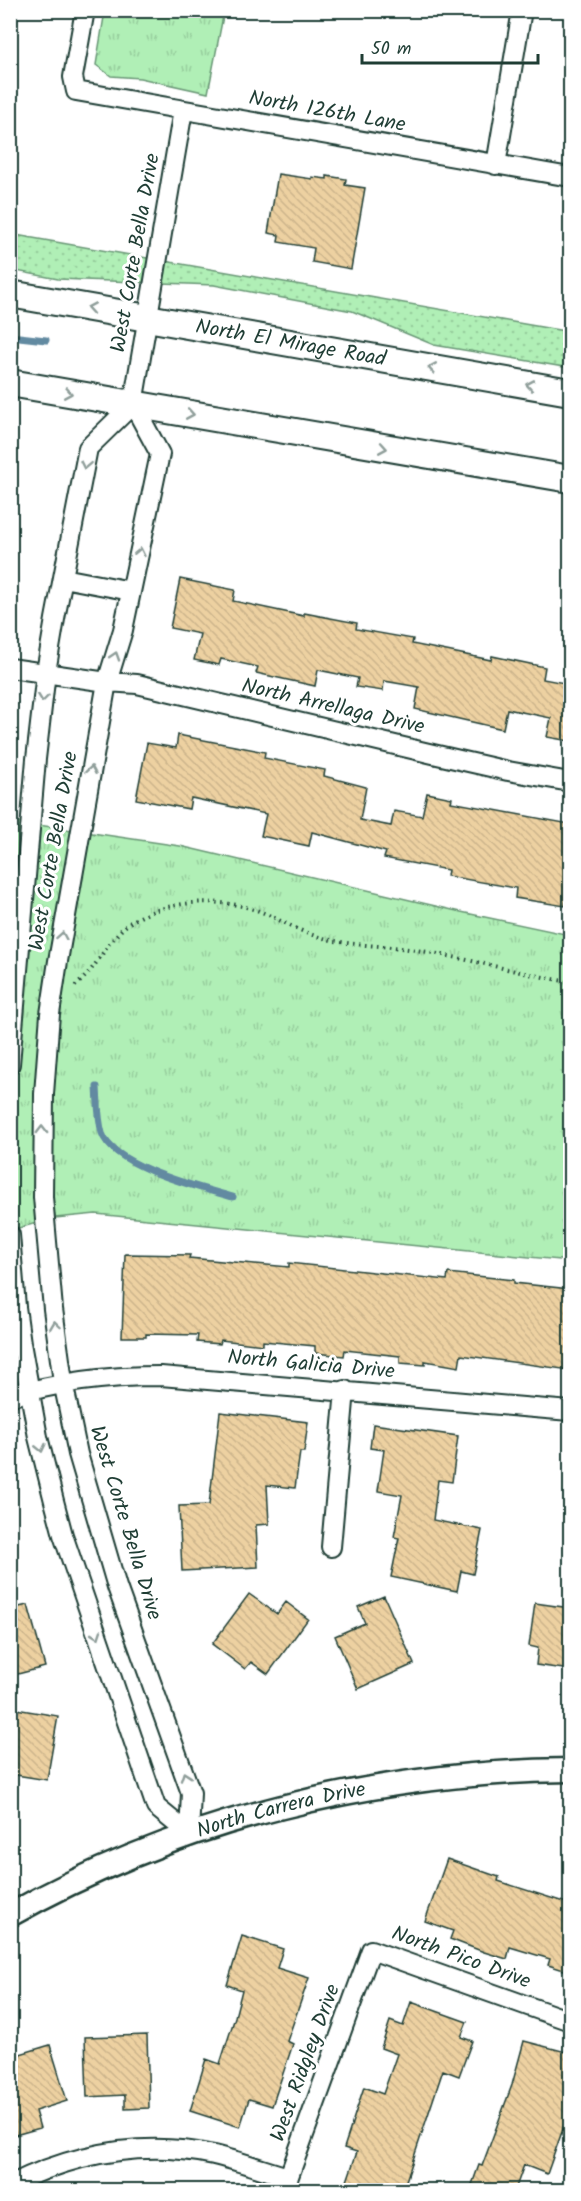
<svg xmlns="http://www.w3.org/2000/svg" width="581" height="2201" viewBox="0 0 581 2201" font-family="Kalam,sans-serif">
	<defs>
		<pattern id="grass-tufts" width="24" height="20" patternUnits="userSpaceOnUse" patternTransform="scale(1.5)"><rect width="24" height="20" fill="#b0efb6"/><path d="M3 7l-1-3M5 7V3M7 7l1-3M15 17l-1-3M17 17v-4M19 17l1-3" fill="none" stroke="#97ce9d"/></pattern>
		<pattern id="garden-dots" width="8" height="8" patternUnits="userSpaceOnUse" patternTransform="scale(1.5)"><rect width="8" height="8" fill="#b0efb6"/><path d="M2 2h.1M6 6h.1" fill="none" stroke="#97ce9d" stroke-width="1.8" stroke-linecap="round"/></pattern>
		<pattern id="building-back-hatch" width="6" height="6" patternUnits="userSpaceOnUse" patternTransform="scale(1.5)"><rect width="6" height="6" fill="#edd1a1"/><path d="M-1 5l2 2M0 0l6 6M5-1l2 2" fill="none" stroke="#cbb48b"/></pattern>
	</defs>
	<rect width="100%" height="100%" fill="#fff"/>
	<filter id="ink" filterUnits="userSpaceOnUse"><feTurbulence type="fractalNoise" baseFrequency=".0167" numOctaves="2"/><feDisplacementMap in="SourceGraphic" scale="12" xChannelSelector="R" yChannelSelector="G"/><feConvolveMatrix kernelMatrix="1 2 1 2 8 2 1 2 1" color-interpolation-filters="sRGB"/></filter>
	<g filter="url(#ink)">
		<!-- grass -->
		<path fill="url(#grass-tufts)" stroke="#689675" stroke-width="1.5" d="M105 11H224L208 93 140 78 111 76 96 65Z
			M11 821 180 846 461 912 570 935V1261L96 1214 55 1218 11 1230Z"/>
		<!-- garden -->
		<path fill="url(#garden-dots)" stroke="#689675" stroke-width="1.5" d="M10 234 570 332V368L434 345 352 311 214 285 58 279 11 270Z"/>
		<g fill="none" stroke-linecap="round" stroke-linejoin="round">
			<!-- stream -->
			<path stroke="#628aa1" stroke-width="7" d="M10 336 46 340
				M97 1087C98 1102 98 1119 102 1133 113 1167 202 1188 233 1197"/>
		</g>
		<!-- building -->
		<path fill="url(#building-back-hatch)" stroke="#1f3d34" stroke-width="1.5" d="M278 174 312 179V177L327 179V176L346 179 345 185 365 188 351 269 312 262 314 248 278 242 279 235 268 233Z
			M180 579 235 590 233 601 304 616V613L357 623 356 629 413 639 412 644 491 660 492 656 545 667 543 679 570 684V741L547 737 551 718 507 709 503 729 415 709 419 687 384 681 383 691 356 687 358 678 318 670 315 686 256 673 258 667 221 659 219 665 194 660 200 634 170 628Z
			M178 735 265 752 264 758 325 770 324 776 366 787 360 820 391 826 394 811 422 816 427 793 452 798 451 802 570 824V868L565 906 515 898 516 888 447 876 448 870 384 858 386 852 312 832 309 846 261 836 266 814 191 798 189 809 136 799 147 743 176 748Z
			M125 1254 190 1255 189 1258 289 1267V1263L447 1280 448 1273 514 1280V1283L570 1289V1370L461 1355 459 1367 425 1361V1365L400 1363V1356L345 1350 344 1356 315 1353V1346L263 1341V1345L221 1340 220 1344 197 1342 198 1335 146 1334V1337H122Z
			M220 1412 308 1422 304 1452H300L295 1488 267 1485 269 1524 256 1525 258 1567 182 1571 179 1506 209 1505Z
			M373 1424 458 1436 452 1482 438 1480 433 1520 482 1530 473 1574 461 1571 457 1591 391 1577 399 1538 394 1537 402 1495 378 1491 384 1450 370 1448Z
			M249 1594 277 1614 286 1602 308 1619 268 1674 251 1662 245 1669 212 1644Z
			M384 1596 414 1664 358 1689 335 1636 365 1623 358 1607Z
			M535 1603 570 1608V1670L536 1665 538 1648 529 1646Z
			M28 1605 45 1667 10 1676V1609Z
			M10 1708 58 1716 47 1780 10 1774Z
			M447 1859 499 1877 498 1881 570 1904V1972L548 1965 550 1959 510 1947 507 1959 484 1952 450 1939 453 1931 425 1921Z
			M242 1936 283 1949 277 1968 309 1978 287 2041 293 2044 272 2106 249 2099 240 2127 190 2111 206 2059 220 2064 235 2017 242 1990 227 1985Z
			M411 2002 467 2022 461 2037 472 2041 459 2076 443 2070 403 2190H344L357 2152 344 2148 356 2111 364 2087 383 2094 397 2054 381 2048 390 2021 403 2026Z
			M147 2035 149 2108 125 2109V2095L87 2097 85 2037Z
			M524 2041 570 2053V2071L566 2088 570 2089V2109L547 2174 524 2165 515 2190H470L479 2165 482 2166 512 2085Z
			M50 2045 67 2101 35 2111 40 2128 15 2135 10 2120V2057Z"/>
		<g fill="none" stroke-linecap="round" stroke-linejoin="round">
			<!-- minor casing -->
			<g stroke="#1f3d34" stroke-width="22">
				<path id="minor" d="M85 10 73 77 76 91 570 177
					M496 165 522 10
					M133 404 160 454 123 630 107 682 58 961 50 1014 44 1094 43 1197 53 1309 63 1382 78 1454 117 1587 191 1793 189 1834
					M63 578 131 591
					M10 668 107 682 137 684 433 754 508 771 570 782
					M10 1064 36 759 46 672 55 619 88 448 133 404 183 110
					M10 1235 16 1307 21 1343 38 1437 54 1501 63 1535 156 1807 189 1834
					M10 1397C59 1381 110 1376 161 1376L570 1411
					M331 1547 345 1390
					M10 2185C75 2153 143 2140 214 2155 239 2161 264 2170 288 2177
					M284 2190 371 1950 570 2021"/>
			</g>
			<!-- tertiary casing -->
			<g stroke="#1f3d34" stroke-width="27">
				<g id="tertiary">
					<path id="s1" d="M10 1915C180 1819 376 1772 570 1770"/>
				</g>
			</g>
			<!-- secondary casing -->
			<g stroke="#1f3d34" stroke-width="30">
				<g id="secondary">
					<path id="s2" d="M10 294 570 392"/>
					<path d="M10 383 570 479"/>
				</g>
			</g>
			<!-- path -->
			<path stroke="#1f3d34" stroke-width="4" stroke-dasharray="1.5 4.5" stroke-linecap="butt" d="M75 986C100 967 108 934 136 919 173 899 226 897 264 913 284 922 302 933 323 938 351 946 381 945 409 949 464 957 516 973 570 982"/>
			<!-- minor -->
			<use href="#minor" stroke="#fff" stroke-width="18"/>
			<!-- tertiary -->
			<use href="#tertiary" stroke="#fff" stroke-width="22"/>
			<!-- secondary -->
			<use href="#secondary" stroke="#fff" stroke-width="26"/>
		</g>
		<!-- one-way arrows -->
		<defs><path id="oneway-chevron" d="M-2-3.5L2.5 0L-2 3.5" fill="none" stroke-width="1.6" stroke-linecap="round" stroke-linejoin="round" transform="scale(1.5)"/></defs>
		<g stroke="#8f9e9a">
			<use href="#oneway-chevron" transform="translate(91 308) rotate(-170)"/>
			<use href="#oneway-chevron" transform="translate(432 368) rotate(-170)"/>
			<use href="#oneway-chevron" transform="translate(530 385) rotate(-170)"/>
			<use href="#oneway-chevron" transform="translate(68 393) rotate(10)"/>
			<use href="#oneway-chevron" transform="translate(190 414) rotate(10)"/>
			<use href="#oneway-chevron" transform="translate(383 448) rotate(10)"/>
			<use href="#oneway-chevron" transform="translate(85 465) rotate(101)"/>
			<use href="#oneway-chevron" transform="translate(140 552) rotate(-78)"/>
			<use href="#oneway-chevron" transform="translate(115 656) rotate(-72)"/>
			<use href="#oneway-chevron" transform="translate(43 698) rotate(97)"/>
			<use href="#oneway-chevron" transform="translate(91 770) rotate(-80)"/>
			<use href="#oneway-chevron" transform="translate(62 936) rotate(-80)"/>
			<use href="#oneway-chevron" transform="translate(42 1130) rotate(-90)"/>
			<use href="#oneway-chevron" transform="translate(55 1325) rotate(-98)"/>
			<use href="#oneway-chevron" transform="translate(41 1448) rotate(77)"/>
			<use href="#oneway-chevron" transform="translate(97 1635) rotate(71)"/>
			<use href="#oneway-chevron" transform="translate(185 1776) rotate(-109)"/>
		</g>
	</g>
	<g text-anchor="middle" dominant-baseline="central" stroke-width="6" stroke-linejoin="round" paint-order="stroke">
		<!-- street labels -->
		<g font-size="21" fill="#1f3d34" stroke="#fff">
			<text transform="translate(327 112) rotate(10)">North 126th Lane</text>
			<text transform="translate(136 253) rotate(-80)">West Corte Bella Drive</text>
			<text stroke="none"><textPath href="#s2" startOffset="285">North El Mirage Road</textPath></text>
			<text transform="translate(333 707) rotate(13)">North Arrellaga Drive</text>
			<text transform="translate(54 851) rotate(-80)">West Corte Bella Drive</text>
			<text transform="translate(311 1365) rotate(5)">North Galicia Drive</text>
			<text transform="translate(125 1523) rotate(73)">West Corte Bella Drive</text>
			<text stroke="none"><textPath href="#s1" startOffset="292">North Carrera Drive</textPath></text>
			<text transform="translate(461 1958) rotate(20)">North Pico Drive</text>
			<text transform="translate(306 2063) rotate(-70)">West Ridgley Drive</text>
		</g>
	</g>
	<!-- margin -->
	<rect width="581" height="2201" fill="none" stroke="#fff" stroke-width="36"/>
	<rect x="18" y="18" width="545" height="2165" fill="none" stroke="#1f3d34" stroke-width="2" filter="url(#ink)"/>
	<!-- scale -->
	<path d="M362 54v9h176v-9" fill="none" stroke="#1f3d34" stroke-width="3"/>
	<text x="371" y="54" font-size="18" fill="#1f3d34" stroke="#ffffff" stroke-width="4.5" paint-order="stroke">50 m</text>
</svg>
